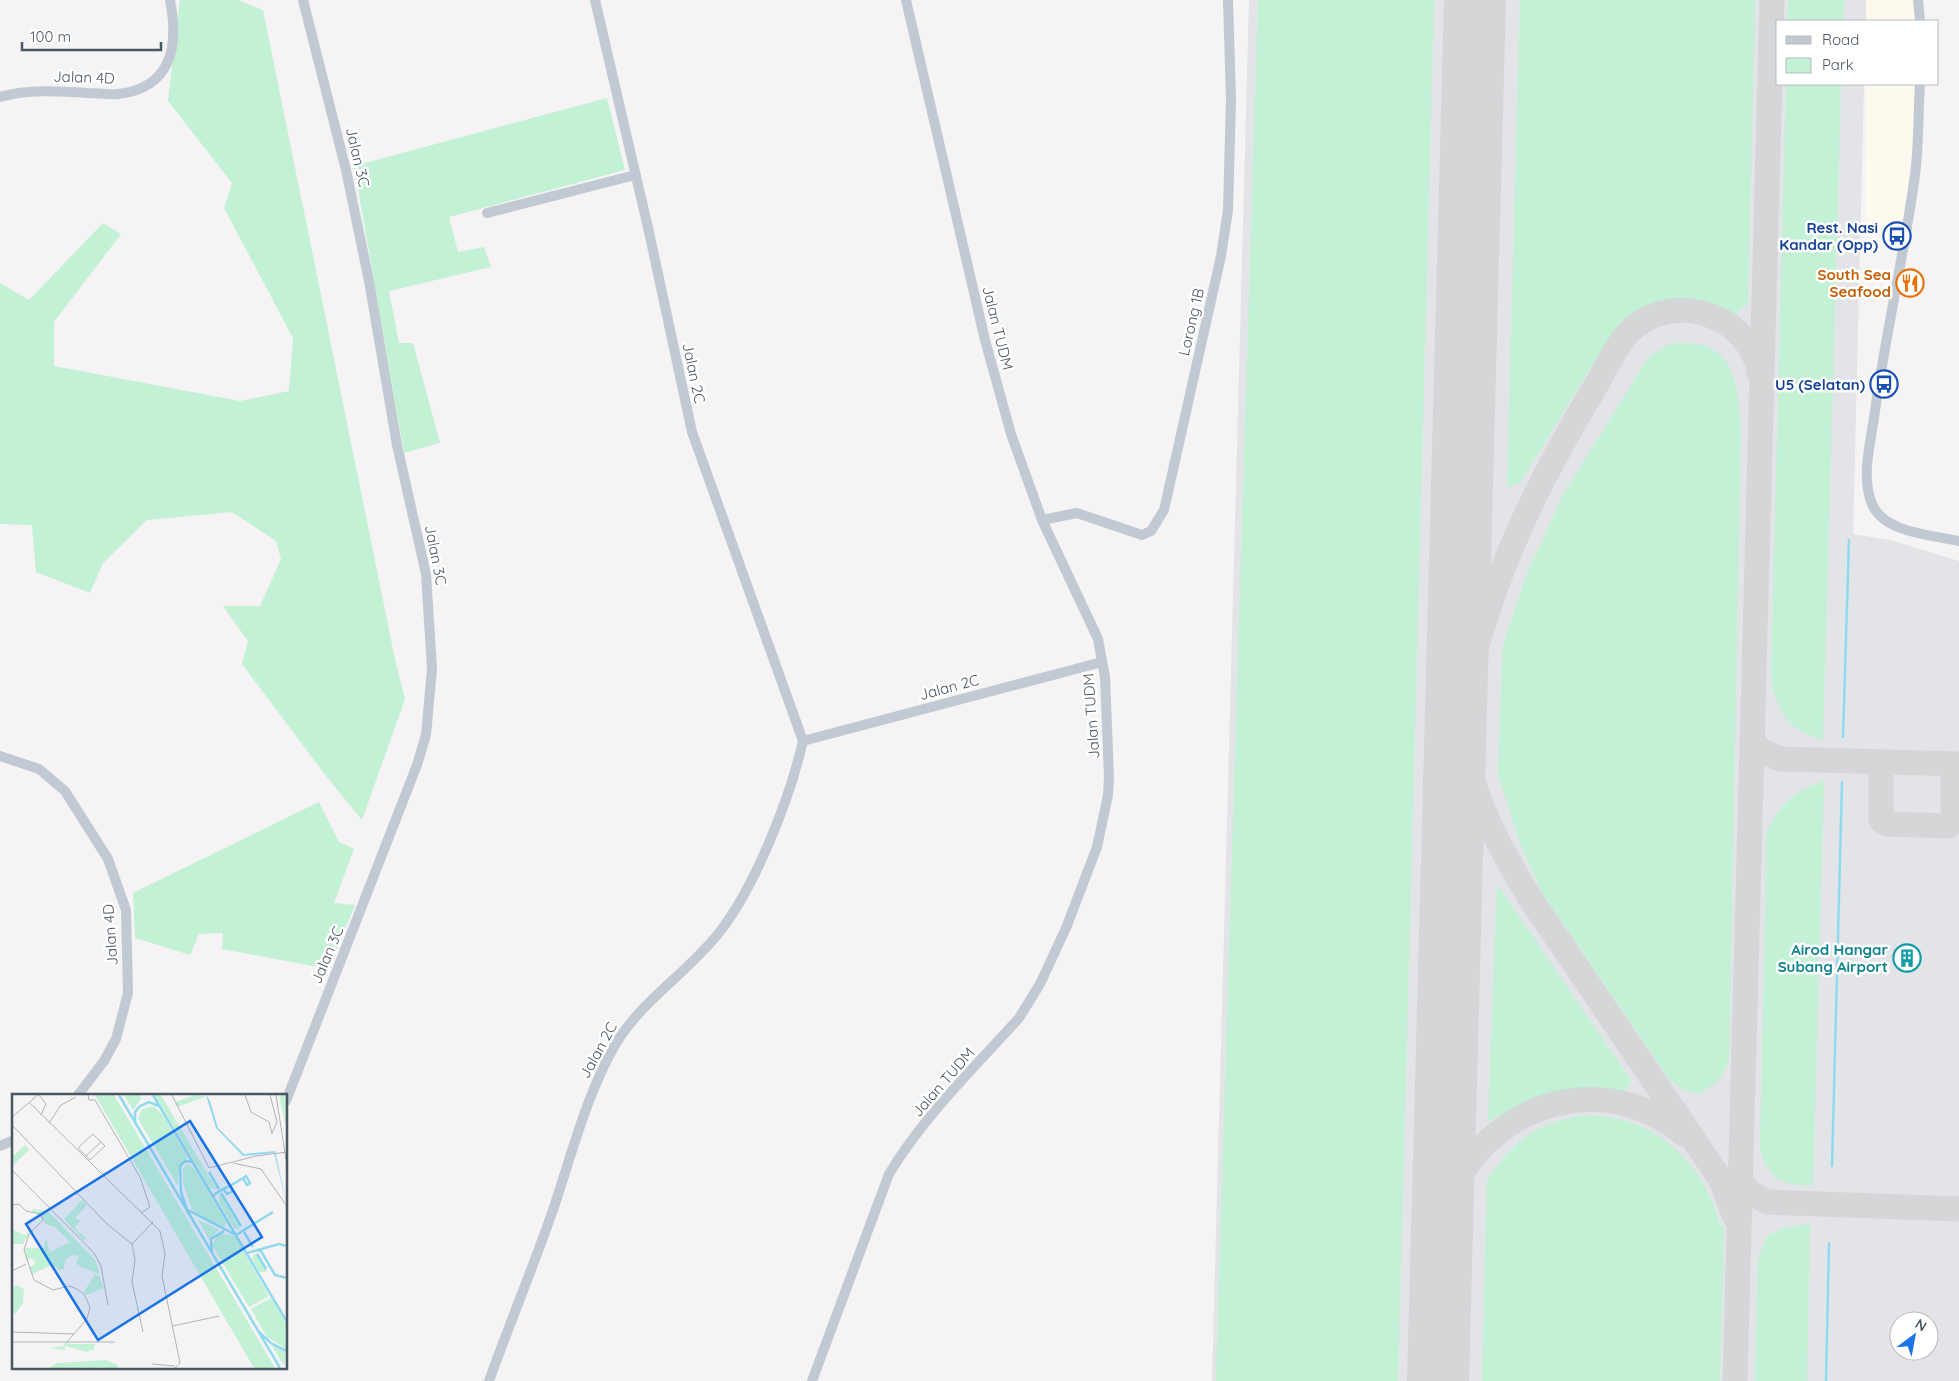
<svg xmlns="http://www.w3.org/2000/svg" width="1959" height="1381" viewBox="0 0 1959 1381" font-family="Quicksand,sans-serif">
	<rect width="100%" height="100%" fill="#f5f3f3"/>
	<!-- commercial -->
	<path fill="#fdf9ef" d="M1866 0H1916L1917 21H1866Z
		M1866 84H1919L1901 255 1865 235Z"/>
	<!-- airport -->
	<path fill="#e2e4e7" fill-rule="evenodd" d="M1249 0H1866V21H1778V84H1864L1853 534 1890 540 1959 561V1381H1212ZM1899 1321H1929V1351H1899Z"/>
	<!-- green -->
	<path fill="#c3f1d5" d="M180 0H238L263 10 395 659 405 699 362 820 326 776 242 664 248 641 223 606H260L281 559 276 541 232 512 147 520 103 563 90 593 36 572 32 525 0 524V283L29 300 103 223 121 234 54 322V366L240 401 289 391 293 338 224 208 232 183 168 101Z
		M1258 0H1434L1398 1381H1216Z
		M1520 0H1755L1748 303 1736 314C1685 291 1643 296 1607 341L1520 483 1507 487Z
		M1788 0H1844L1843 21H1787Z
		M1786 84H1841L1823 740C1789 730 1777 712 1771 678Z
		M607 98 625 170 449 217 458 252 484 247 491 267 389 291 399 343H413L440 443 404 453 354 166Z
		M1671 343C1683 343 1698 342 1710 348 1738 362 1738 399 1741 425L1729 1060C1723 1078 1715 1086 1698 1094L1683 1090 1669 1079 1543 894 1521 846 1498 774 1503 644 1529 569 1564 493 1648 358Z
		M1824 781 1813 1185C1782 1186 1768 1179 1760 1148L1767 831C1780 805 1795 790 1824 781Z
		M319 802 339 842 354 849 334 903 355 905 329 969 222 949 223 933 199 934 190 955 135 938 133 893Z
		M1497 884 1632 1082 1623 1092C1567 1088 1537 1094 1488 1121Z
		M1580 1116C1589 1116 1598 1116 1607 1117 1664 1124 1708 1172 1720 1225L1724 1226 1720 1381H1482L1487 1180C1513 1142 1534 1124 1580 1116Z
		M1810 1224 1807 1381H1755L1758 1259 1767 1236 1786 1227Z"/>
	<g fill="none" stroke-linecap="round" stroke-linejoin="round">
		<!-- stream -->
		<path stroke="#90daee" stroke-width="2.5" d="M1843 737 1849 540
			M1832 1166 1842 782
			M1826 1381 1829 1243"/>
		<!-- taxiway -->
		<path stroke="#d5d6d8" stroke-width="25" d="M1753 742 1763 752 1781 759 1959 764
			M1464 744C1474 802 1500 848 1530 898L1721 1180 1735 1217
			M1881 761V820L1887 824 1949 826 1953 821V764
			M1454 776C1461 736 1464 696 1474 657 1499 561 1543 473 1594 389 1604 372 1617 344 1630 331 1653 309 1686 305 1714 317 1736 325 1757 349 1759 373
			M1742 1183 1750 1192 1767 1202 1959 1209
			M1442 1248C1445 1221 1448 1194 1463 1171 1513 1095 1612 1075 1684 1134
			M1735 1381 1772 0"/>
		<!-- runway -->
		<path stroke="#d5d6d8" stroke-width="62" d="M1438 1381 1475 0"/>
		<!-- minor -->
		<path stroke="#c1cad2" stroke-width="10" d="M1918 0 1920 21
			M1920 84C1918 114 1919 145 1915 175 1904 256 1885 336 1874 418 1870 445 1861 478 1872 504 1884 533 1932 535 1959 541
			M0 97C28 89 59 91 88 93 97 93 108 95 118 94 172 88 179 46 170 0
			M487 213 635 175
			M1042 520 1077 513 1142 535 1151 531 1164 510 1221 256 1228 210 1231 99 1228 0
			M803 741 1102 662
			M0 756 39 769 65 791 108 859 126 910 128 993 116 1039 104 1061 78 1095
			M286 1101 417 765 426 735 432 669 426 574 397 445 369 281 346 170 303 0
			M0 1146 14 1140
			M489 1381C510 1322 535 1263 555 1204 573 1150 587 1094 615 1045 641 1001 687 973 718 934 755 888 790 798 803 741L692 432 649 232 595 0
			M812 1381 889 1174C924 1116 974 1068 1019 1018L1040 984 1066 928 1097 847 1108 795 1109 777 1105 677 1098 639 1042 520 1011 434 985 340 906 0"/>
	</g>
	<!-- icons -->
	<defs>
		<g id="bus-ring" transform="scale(1.4375)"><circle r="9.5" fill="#fff" stroke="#1a4fb4" stroke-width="1.5"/><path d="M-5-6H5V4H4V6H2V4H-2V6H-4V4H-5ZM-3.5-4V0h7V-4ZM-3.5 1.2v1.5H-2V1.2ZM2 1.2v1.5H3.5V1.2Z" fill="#1a4fb4"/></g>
		<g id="restaurant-ring" transform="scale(1.4375)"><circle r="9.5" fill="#fff" stroke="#e8710a" stroke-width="1.5"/><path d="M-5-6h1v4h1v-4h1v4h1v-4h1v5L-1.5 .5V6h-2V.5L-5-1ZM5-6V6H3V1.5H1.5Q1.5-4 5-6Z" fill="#e8710a"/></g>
		<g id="building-ring" transform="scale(1.4375)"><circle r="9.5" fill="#fff" stroke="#0f9aa8" stroke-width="1.5"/><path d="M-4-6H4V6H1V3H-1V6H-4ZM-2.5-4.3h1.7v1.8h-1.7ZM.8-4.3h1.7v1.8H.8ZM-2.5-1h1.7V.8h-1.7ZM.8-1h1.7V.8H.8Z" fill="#0f9aa8"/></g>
	</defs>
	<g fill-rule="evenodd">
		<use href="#bus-ring" x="1897" y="236"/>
		<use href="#restaurant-ring" x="1910" y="283"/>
		<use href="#bus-ring" x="1884" y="384"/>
		<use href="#building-ring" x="1907" y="958"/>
	</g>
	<g text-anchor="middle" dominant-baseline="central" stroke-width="5" stroke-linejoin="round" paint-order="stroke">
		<!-- street labels -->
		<g font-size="15" fill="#4a5661" stroke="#fff">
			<text transform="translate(84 77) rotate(2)">Jalan 4D</text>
			<text transform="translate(358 157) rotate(77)">Jalan 3C</text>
			<text transform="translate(1191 322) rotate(-77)">Lorong 1B</text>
			<text transform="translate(998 328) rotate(76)">Jalan TUDM</text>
			<text transform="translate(694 373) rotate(78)">Jalan 2C</text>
			<text transform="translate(436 555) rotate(79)">Jalan 3C</text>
			<text transform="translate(949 687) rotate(-15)">Jalan 2C</text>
			<text transform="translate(1091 716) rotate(-94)">Jalan TUDM</text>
			<text transform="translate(110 935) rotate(-94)">Jalan 4D</text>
			<text transform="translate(327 955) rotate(-67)">Jalan 3C</text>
			<text transform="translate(598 1050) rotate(-61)">Jalan 2C</text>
			<text transform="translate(943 1082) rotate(-49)">Jalan TUDM</text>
		</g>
		<!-- transit labels -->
		<g font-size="15" font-weight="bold" fill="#164399" stroke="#fff" text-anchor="end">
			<text x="1878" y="227">Rest. Nasi<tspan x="1878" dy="17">Kandar (Opp)</tspan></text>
			<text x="1865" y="384">U5 (Selatan)</text>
		</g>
		<!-- food labels -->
		<g font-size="15" font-weight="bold" fill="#c56008" stroke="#fff" text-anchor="end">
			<text x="1891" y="274">South Sea<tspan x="1891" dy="17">Seafood</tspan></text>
		</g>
		<!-- culture labels -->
		<g font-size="15" font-weight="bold" fill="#0d838f" stroke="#fff" text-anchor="end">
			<text x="1888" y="949">Airod Hangar<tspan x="1888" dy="17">Subang Airport</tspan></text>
		</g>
	</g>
	<!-- overview -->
	<g transform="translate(12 1094)">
		<rect width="275" height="275" fill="#f5f3f3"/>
		<path d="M83 1H102L263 274H242ZM112 1H129V5L121 16ZM143 1H149L205 96 198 94ZM184 1 193 3 165 13 163 8ZM267 1H275V37L274 33ZM141 12 151 21 176 64 167 72 166 92 126 25 130 15ZM13 51 17 56 0 72V63ZM176 70 182 74 214 128 213 133 190 124 180 116 171 89V74ZM208 100 228 134 226 136 222 134 206 107ZM70 106 75 111 63 124 69 127 62 134 74 144 72 147 52 125ZM21 115 36 117 84 167 87 180 69 173 64 169 67 162 60 161 53 166 52 175 47 176 44 172 40 175 39 171 21 180 17 174 24 169 19 164 14 166 13 154H32L34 143 38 158 58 148 43 133 33 130 29 121 19 118ZM186 126 207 135V136L197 146ZM0 135 12 141 17 139 11 150H0ZM207 139 223 142 257 202 237 213 200 151ZM242 160 248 161 255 178H247L240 165ZM83 180 88 183 92 194 74 201 72 198ZM4 191 12 195 11 209 3 220 0 216V195ZM259 204 275 231V255L255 243 239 215ZM53 249 62 250H83L82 255 75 258 53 252V256L37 254 52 252ZM260 252 275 258 272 272ZM94 266 106 271 105 274H36L45 269Z" fill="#c3f1d5"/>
		<path d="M194 1 198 7 206 34 232 60 263 57 275 111 262 59 231 62 204 34Z" fill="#90daee"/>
		<path fill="none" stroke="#90daee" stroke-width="2.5" d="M107 1 268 274M141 1 275 228M123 28V18L128 12 137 8 147 12M197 78 207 95M212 96 215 100 221 97 218 92M209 99 229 132M201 103 203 100 211 95 218 92 231 84 234 82 238 89 235 91 231 84M176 116 222 140M176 119 169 98 168 72 173 67 180 68M232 138 241 153M224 141 261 118M244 156 249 157 263 181 275 184M200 159 199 145 212 137M235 159 267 150 275 152M245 160 254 175M246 237 260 250 275 257"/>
		<path fill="none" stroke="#b1b4b9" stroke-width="1" d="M27 1 34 10 29 21M76 1 77 6H83L128 83 138 113 129 119M160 1 197 74 244 62 275 58M233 1 239 18 257 28 260 40M258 1 265 28 260 39M264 1 275 72M18 9 148 137 153 160 150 182 168 269 163 274M0 23 26 1M37 29 49 11 64 3M0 31 95 130 120 150 123 166 120 188 131 238M81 40 93 52 78 66 66 54ZM74 62 89 48M221 69 249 75 274 111M0 76 82 159 89 172 96 211M0 111 7 110 14 117 28 120 31 126 17 140 12 156 22 186 41 196 57 192 65 195 72 200 78 213 75 225 55 248H0M120 150 141 128M0 177 14 170M161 232 207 222M0 238 62 240M55 248H103M140 270 163 272"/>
		<path fill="#1a73e8" fill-opacity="0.15" stroke="#1a73e8" stroke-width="2.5" d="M178 27 250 143 86 246 14 130Z"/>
		<rect width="275" height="275" fill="none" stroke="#4a5661" stroke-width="2.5"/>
	</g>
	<!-- legend -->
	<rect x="1776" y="20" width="162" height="65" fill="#ffffff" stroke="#b7bbc0"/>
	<rect x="1786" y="36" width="25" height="8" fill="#c1cad2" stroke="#b7bbc0"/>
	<text x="1822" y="45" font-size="15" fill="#4a5661">Road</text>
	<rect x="1786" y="58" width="25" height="15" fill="#c3f1d5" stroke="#b7bbc0"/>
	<text x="1822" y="70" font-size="15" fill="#4a5661">Park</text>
	<!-- north arrow -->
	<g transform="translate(1914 1336) rotate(32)"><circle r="24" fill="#ffffff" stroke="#b7bbc0"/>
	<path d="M0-4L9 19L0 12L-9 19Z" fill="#1a73e8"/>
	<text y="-8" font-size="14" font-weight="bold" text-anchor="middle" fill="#4a5661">N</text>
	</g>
	<!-- scale -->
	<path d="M22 42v8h139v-8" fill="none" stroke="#4a5661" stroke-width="2.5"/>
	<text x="30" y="42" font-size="15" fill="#4a5661" stroke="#ffffff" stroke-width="4" paint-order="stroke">100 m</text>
</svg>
